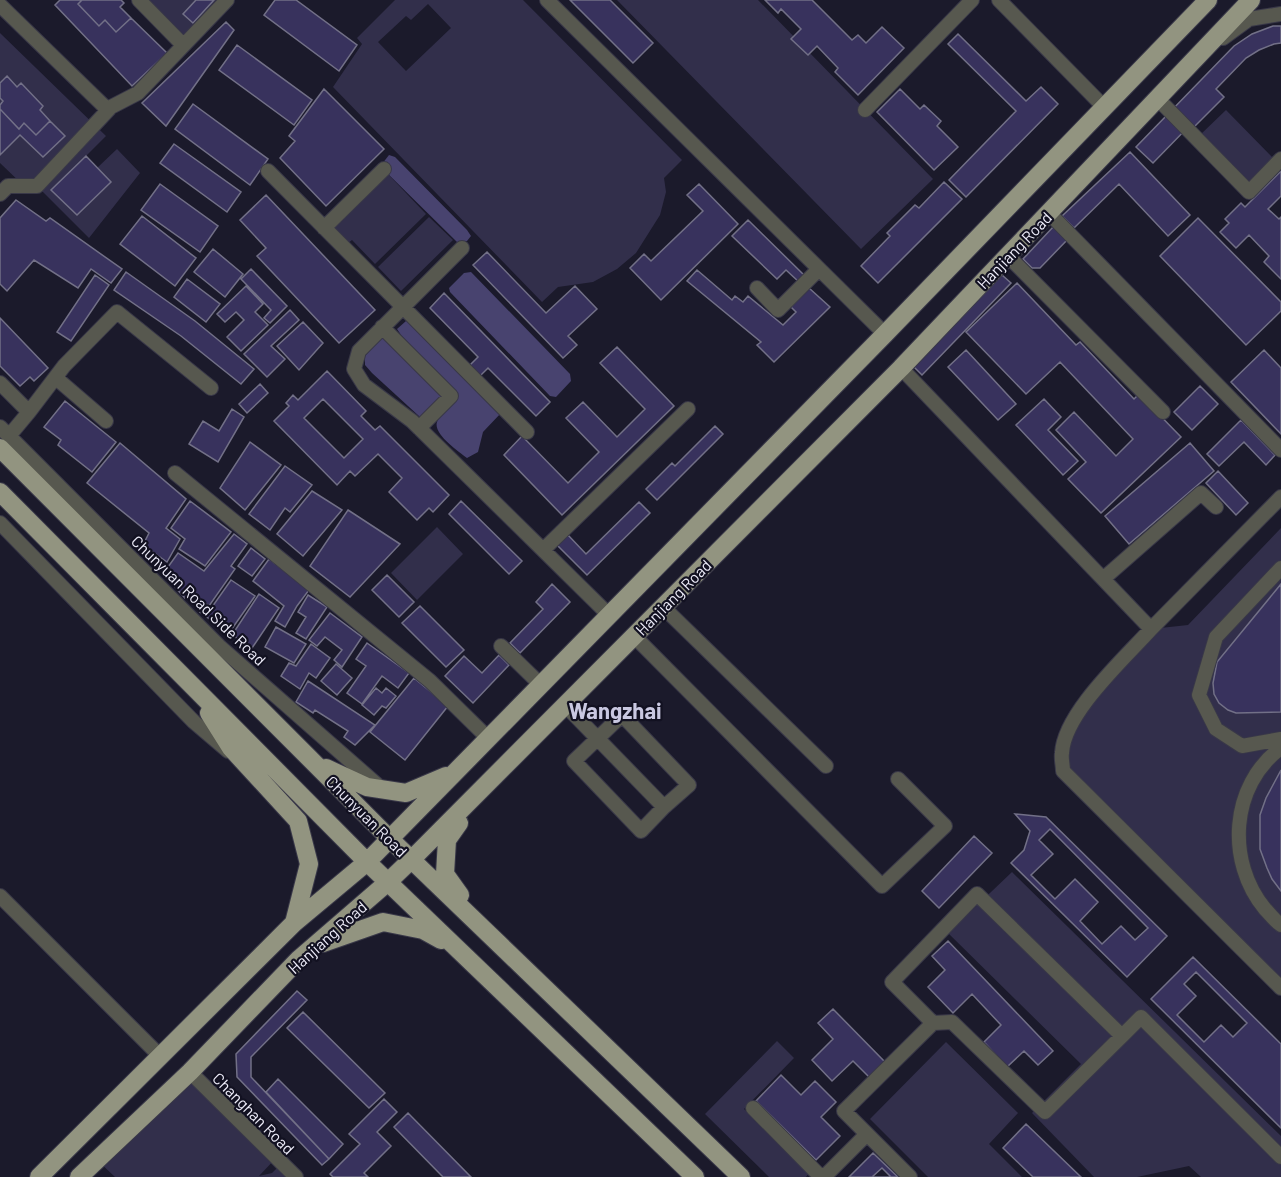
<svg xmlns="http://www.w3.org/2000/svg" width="1281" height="1177" viewBox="0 0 1281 1177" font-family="Barlow,sans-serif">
	<rect width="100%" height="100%" fill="#1b1a2b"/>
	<!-- green -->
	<path fill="#322f4b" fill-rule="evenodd" d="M139 0H227L183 45Z
		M395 0H523L682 160 664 178 666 192 660 215 636 253 617 269 593 282 558 287 542 302 333 87 362 44 357 38ZM428 4 451 28 406 71 378 42 406 16 411 20Z
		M617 0H758L933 179 861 249Z
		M0 33 106 136 86 156 97 168 117 149 140 173 89 238 37 186H24L0 163Z
		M1226 110 1274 159 1249 184 1200 135Z
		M386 172 426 214 375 264 352 240 343 247 324 228Z
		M429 217 453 240 401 291 378 267Z
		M437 527 463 554 417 600 391 573Z
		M1281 528V980L1064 771 1071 723 1151 629 1188 625Z
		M1012 872 1281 1136V1177H1201L1189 1166 1137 1177H1094L1032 1113 1081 1064 948 933Z
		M777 1041 794 1058 744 1109 809 1173 806 1177H769L705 1114Z
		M946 1042 1018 1113 989 1144 1022 1177H928L870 1119Z
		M190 1072 276 1158 259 1176 272 1173 282 1163 296 1177H115L97 1160Z"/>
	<!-- forest -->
	<path fill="#48436f" d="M389 155 395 157 467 230 471 236 467 241 457 242 386 172 382 164Z
		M471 272 570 374 571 381 556 397 550 396 450 292 449 288 464 273Z
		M406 321H411L501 413 483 432 478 452 467 458C458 451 433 434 437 422 440 414 451 406 456 399V395L401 335 397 329Z
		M382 337 387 338 441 393V398L426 415 420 417 372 373 365 365V356Z"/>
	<!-- building -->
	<path fill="#38325d" stroke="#727087" stroke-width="1.5" fill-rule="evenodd" d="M60 0H82L78 4 99 26 105 20 116 32 131 18 167 53 132 86 55 5Z
		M82 0H121L124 3 120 7 131 18 116 32 105 20 99 26 78 4Z
		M196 0H214L193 23 183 14Z
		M275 0H296L357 45 339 71 264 15Z
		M570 0H610L653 43 633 63Z
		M765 0H812L852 40 858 35 866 43 882 27 904 48 858 95 835 72 838 68 817 46 808 55 791 39 801 29 781 9 778 13Z
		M226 22 234 30 166 126 142 103Z
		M1273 26H1281V43L1274 44 1259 50 1246 58 1216 89 1224 97 1194 127 1191 124 1153 163 1136 147 1234 46 1252 34Z
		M958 34 1026 101 1041 87 1058 104 966 197 949 180 1016 111 948 44Z
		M237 45 312 100 294 125 219 70Z
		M7 76 17 87 21 83 43 106 40 110 50 121 36 135 24 123 19 129 0 109V105L3 101 0 98V83Z
		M324 89 384 149 326 206 280 158 295 141 289 136Z
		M900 89 920 109 924 105 941 121 937 126 958 147 934 170 877 112Z
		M193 104 268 159 250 185 175 129Z
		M0 109 19 129 24 123 36 135 50 121 65 136 43 157 20 135 0 155Z
		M174 144 241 192 227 212 160 163Z
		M1130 152 1190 215 1168 236 1119 184 1074 228 1062 216Z
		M86 156 111 182 77 215 51 190Z
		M1281 171V196L1268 209 1279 219 1281 217V279L1264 262 1269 256 1249 235 1236 248 1220 232 1229 223 1225 219 1241 203 1245 207Z
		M944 182 962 199 878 283 861 266 890 236 887 233 915 205 919 208Z
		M160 184 218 226 200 252 141 210Z
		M699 184 738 224 661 300 630 268 644 254 651 261 703 211 687 195Z
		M266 195 375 310 339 343 257 256 266 248 240 220Z
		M16 200 46 221 50 218 122 269 111 283 91 269 78 288 34 260 7 291 0 284V218Z
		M142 216 196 258 175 286 120 244Z
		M1198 218 1281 302V311L1246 345 1160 256Z
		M748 220 805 276 799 282 786 270 777 279 732 236Z
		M1054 226 1068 239 1040 268H1032L1023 259Z
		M213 249 243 274 225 297 194 272Z
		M487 252 546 313 575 286 597 309 568 336 577 345 563 358 473 265Z
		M251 269 287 306 270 323 264 318 271 310 241 279Z
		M697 270 732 300 735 296 743 302 748 296 783 325 796 312 791 307 809 288 830 307 774 362 757 345 761 342 687 281Z
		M126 272 195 321 254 369 241 384 181 336 114 290Z
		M95 275 109 285 71 341 57 332Z
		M1002 275 1011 283 922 375 914 367Z
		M187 279 220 304 206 322 174 297Z
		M1017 283 1076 345 1080 342 1134 399 1139 394 1181 437 1101 513 1068 479 1086 462 1056 430 1074 412 1116 456 1133 439 1060 362 1026 394 966 332Z
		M246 286 263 304 255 312 268 325 241 351 227 337 244 320 236 312 225 322 217 314Z
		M444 293 550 402 536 416 488 368 480 376 470 365 478 357 430 308Z
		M290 310 299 320 271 346 285 359 267 377 244 354Z
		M0 318 48 368 34 381 30 377 20 386 0 366Z
		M303 322 323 343 299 370 277 346Z
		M617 347 674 406 562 515 504 455 522 436 568 483 599 452 566 418 583 402 617 437 645 409 600 363Z
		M966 350 1016 404 998 420 948 367Z
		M1264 350 1281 368V434L1231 382Z
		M327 371 366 411 361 416 375 430 380 426 449 495 433 512 429 508 417 520 389 492 402 478 378 454 355 476 350 471 337 485 274 421 289 406 286 403 293 395 298 400ZM323 399 363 439 344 458 304 418Z
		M260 384 268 393 247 413 239 404Z
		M1200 386 1218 404 1192 430 1174 412Z
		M1044 399 1061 417 1048 430 1078 461 1063 475 1016 425Z
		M65 401 116 442 92 472 58 445 61 440 44 427Z
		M232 409 244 417 218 462 189 444 203 421 219 431Z
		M1241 420 1275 455 1266 465 1244 442 1219 466 1207 454Z
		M715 426 723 434 657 500 646 489 672 463 675 466Z
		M250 442 281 465 245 510 220 488Z
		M120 443 186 499 166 528 180 539 167 562 143 545 149 533 87 483Z
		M1190 443 1214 471 1129 544 1105 516Z
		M285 466 312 485 290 512 285 508 270 530 249 514Z
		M1218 471 1248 503 1236 515 1206 483Z
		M312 491 342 510 303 556 277 534Z
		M190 501 231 532 205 566 179 549 185 539 171 528Z
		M461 501 522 561 509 574 449 514Z
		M639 502 650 513 587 575 557 545 568 535 586 554Z
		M348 510 400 544 350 597 310 566Z
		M234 534 247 544 231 566 235 569 209 606 190 592 185 598 163 574 178 553 204 571Z
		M251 548 265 559 252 576 238 566Z
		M269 559 309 590 297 606 285 627 275 621 284 606 253 581Z
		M387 575 414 602 399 617 372 590Z
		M231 580 255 596 229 633 200 612 205 606 210 610Z
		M552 584 570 602 520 653 510 643 543 609 536 602Z
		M1281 584V712L1236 713 1228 710 1219 703 1214 694 1213 683 1217 662Z
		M259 594 279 608 252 648 232 635Z
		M308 595 327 607 306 639 296 633 306 617 298 612Z
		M420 606 464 650 446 667 402 623Z
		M330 613 362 637 342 667 334 660 342 650 325 637 317 646 309 640Z
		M276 627 306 644 294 663 265 647Z
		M367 643 409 673 398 688 382 676 362 704 347 693 366 666 356 659Z
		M311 644 330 658 316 678 309 673 300 689 281 676 289 663 296 666Z
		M499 655 509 665 473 703 445 676 464 656 482 673Z
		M336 664 352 678 337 695 321 681Z
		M414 678 448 706 405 760 370 732Z
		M308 681 375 725 355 745 344 737 348 731 315 710 313 713 296 702Z
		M376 688 382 693 386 688 396 696 386 708 382 706 374 715 362 705Z
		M1281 770V891L1272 879 1267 868 1260 849V815L1266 798Z
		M1015 814 1046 817 1167 936 1127 977 1011 863 1024 850 1030 831Z
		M1050 829 1148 928 1135 940 1121 926 1102 944 1080 921 1098 902 1075 879 1055 899 1031 875 1053 854 1039 840Z
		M974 836 992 853 939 908 922 891Z
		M948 941 1053 1051 1038 1065 1024 1051 1007 1067 984 1042 1001 1025 972 994 953 1013 928 987 945 970 932 956Z
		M1193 957 1281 1044V1128L1151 999Z
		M1196 972 1247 1023 1233 1037 1221 1025 1204 1042 1177 1015 1196 996 1184 984Z
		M297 991 307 1000 251 1057V1077L329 1159 322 1165 237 1077 236 1054Z
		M833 1009 885 1062 869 1077 853 1061 832 1081 812 1060 833 1039 818 1023Z
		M303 1012 385 1093 369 1108 287 1028Z
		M781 1075 801 1095 815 1081 836 1102 821 1117 840 1136 816 1160 756 1101Z
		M278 1079 343 1144 329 1159 266 1092Z
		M384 1099 397 1112 377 1132 391 1146 364 1173 368 1177H333L330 1174 360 1144 349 1134Z
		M408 1113 471 1177H443L394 1127Z
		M1026 1124 1081 1177H1033L1003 1148Z
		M873 1153 898 1177H849Z
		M882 1168 891 1177H872Z"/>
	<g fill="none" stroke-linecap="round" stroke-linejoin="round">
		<!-- minor casing -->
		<g stroke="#393848" stroke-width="16">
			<path id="minor" d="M139 0 183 45
				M547 0 885 334
				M999 0 1104 107
				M0 5 108 110
				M1223 38 1249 19 1281 14
				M1157 98 1249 192 1281 159
				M865 110 972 0
				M268 171 527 432
				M0 194 8 186H37L111 107 138 93 227 0
				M1049 213 1281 450
				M324 228 384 169
				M462 248 359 351 354 369 364 385 412 421 609 615
				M1008 256 1163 412
				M757 288 778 310 819 269
				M382 327 451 396 419 428
				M901 368 1151 629C1125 658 1064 713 1062 753 1061 759 1063 765 1063 771L1281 988
				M56 378 106 421
				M0 383 29 412 9 436
				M29 412 64 366 117 312 211 388
				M0 427 219 646 382 789
				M175 473 430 681 488 738
				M0 523 194 722 228 751
				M543 550 688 409
				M1281 568 1216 637 1199 695 1216 729 1242 746 1281 739
				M1103 579 1201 493 1216 507
				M663 607 826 766
				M1151 629 1281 497
				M634 636 882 886 945 826 898 779
				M501 646 541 685
				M565 705 664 807 641 831 574 761 622 715 689 785 664 807
				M1281 748C1230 785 1226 862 1265 909 1270 914 1275 921 1281 925
				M0 896 161 1057
				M933 1023 952 1022 1045 1112 1122 1036
				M190 1072 296 1177
				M753 1108 821 1177
				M824 1177 867 1134
				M910 1177 844 1111 933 1023 892 982 977 894 1122 1036 1141 1017 1281 1157"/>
		</g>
		<!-- major casing -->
		<g stroke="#393848" stroke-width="20">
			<path id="major" d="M0 448 390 839 741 1177
				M0 492 367 862 695 1177
				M209 713 231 748 298 821 309 864 294 923
				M326 768 367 787 406 793 446 776
				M459 823 447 840 445 874 460 895
				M323 943 383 922 423 930 441 940
				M39 1177 294 923 367 862 885 334 1208 0
				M79 1177 190 1072 299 959 388 882 411 860 901 368 1251 0"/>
		</g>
		<!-- minor -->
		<use href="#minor" stroke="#57584f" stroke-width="14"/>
		<!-- major -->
		<use href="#major" stroke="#929480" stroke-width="18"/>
	</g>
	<g text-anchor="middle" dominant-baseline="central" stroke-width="4.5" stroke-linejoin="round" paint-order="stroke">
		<!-- street labels -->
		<g font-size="16" fill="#eeedfa" stroke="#121121">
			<text transform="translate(1014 250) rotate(-46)">Hanjiang Road</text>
			<text transform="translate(673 597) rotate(-45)">Hanjiang Road</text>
			<text transform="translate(199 600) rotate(44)">Chunyuan Road Side Road</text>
			<text transform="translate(367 816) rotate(45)">Chunyuan Road</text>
			<text transform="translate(327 937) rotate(-42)">Hanjiang Road</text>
			<text transform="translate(254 1113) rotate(45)">Changhan Road</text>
		</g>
		<!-- district labels -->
		<g font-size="22" font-weight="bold" fill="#c9c8e1" stroke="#121121">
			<text x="615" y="710">Wangzhai</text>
		</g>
	</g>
</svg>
